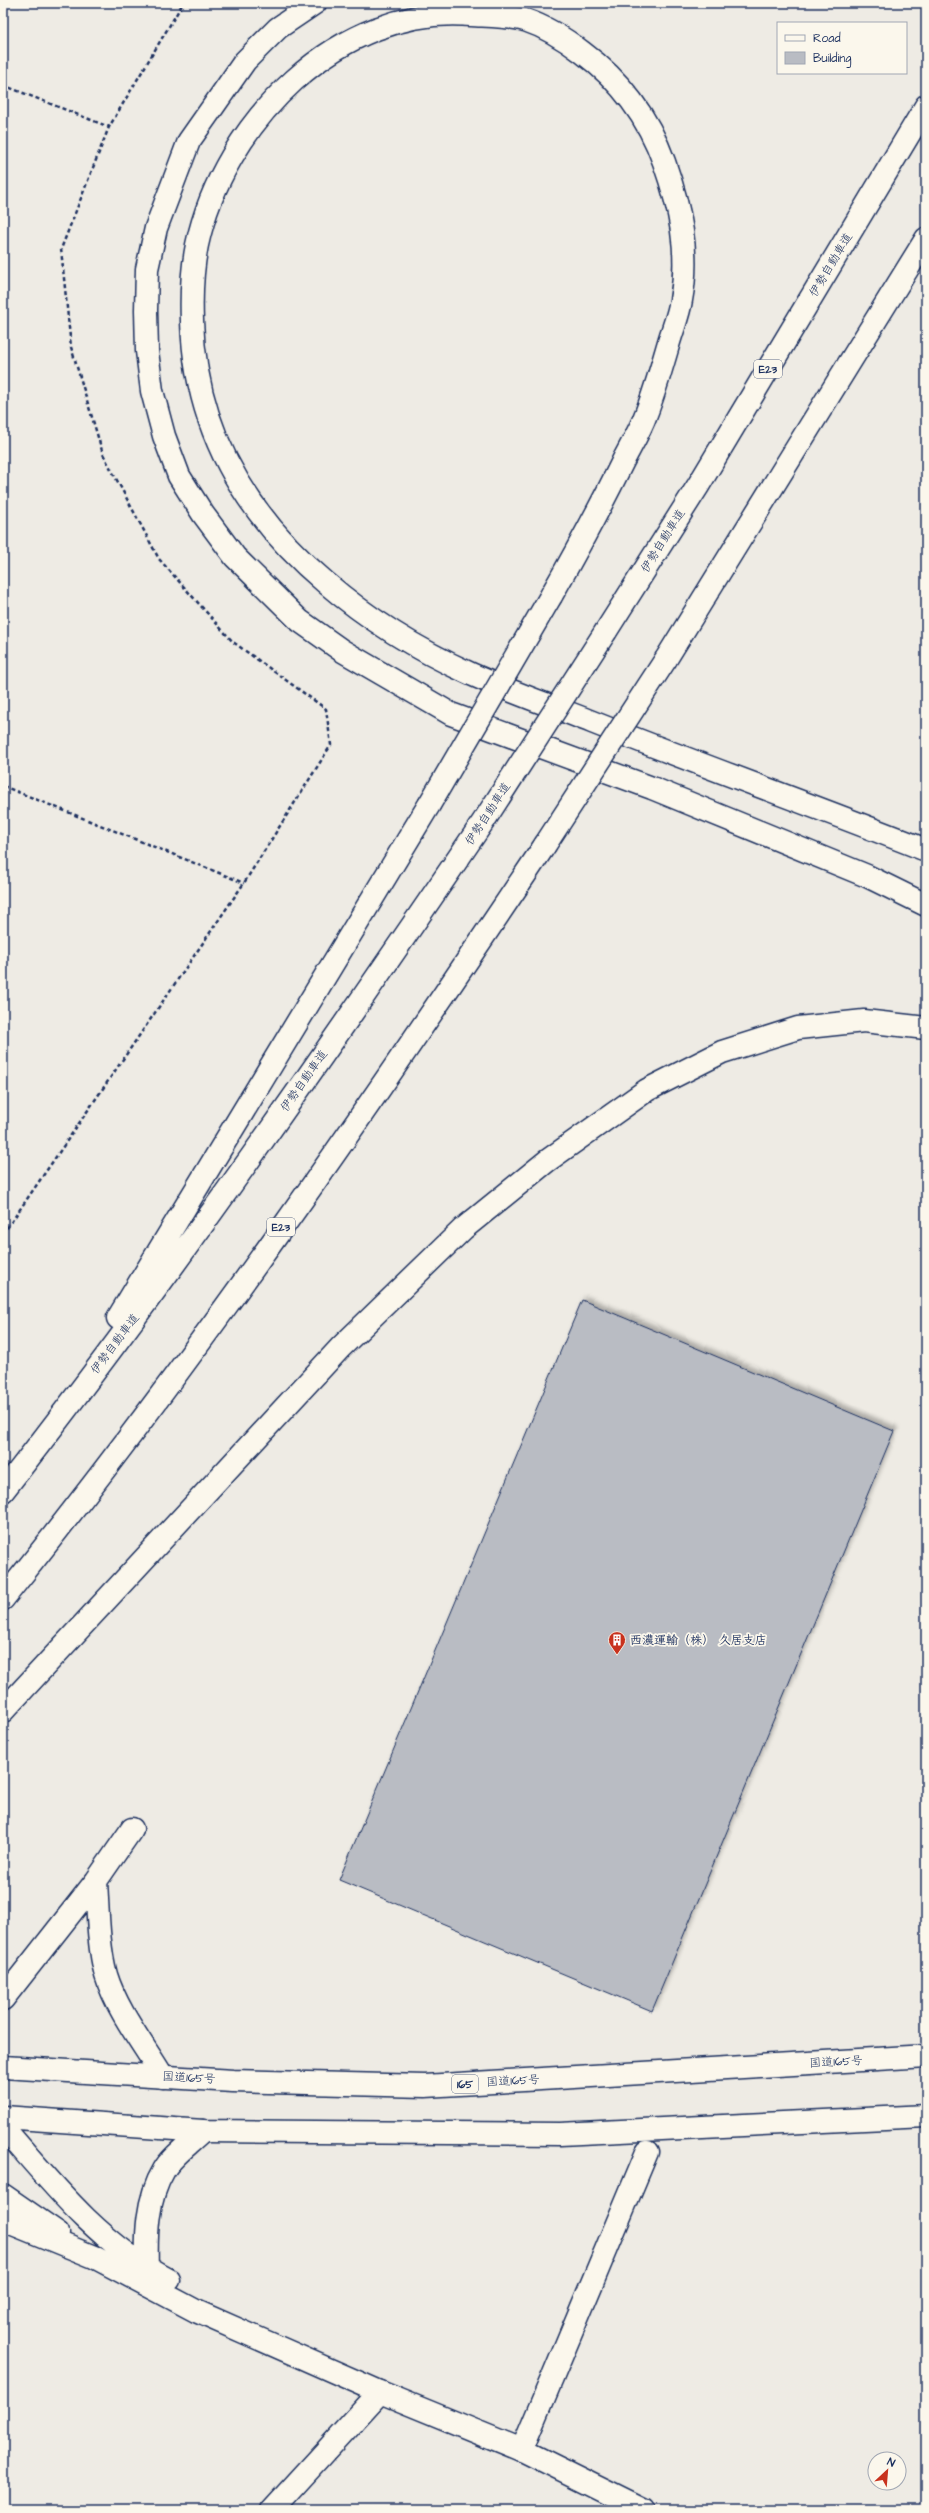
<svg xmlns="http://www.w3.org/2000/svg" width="929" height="2513" viewBox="0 0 929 2513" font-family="'Architects Daughter','Klee One',sans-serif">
	<defs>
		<filter id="shadow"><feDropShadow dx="3.5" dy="-3.5" stdDeviation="2" flood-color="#0004"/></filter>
	</defs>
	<rect width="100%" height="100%" fill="#eeebe4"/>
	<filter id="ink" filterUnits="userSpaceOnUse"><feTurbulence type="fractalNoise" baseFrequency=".025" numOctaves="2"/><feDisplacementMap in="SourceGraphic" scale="8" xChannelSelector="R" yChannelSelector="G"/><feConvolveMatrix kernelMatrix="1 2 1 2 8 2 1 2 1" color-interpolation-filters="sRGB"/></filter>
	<g filter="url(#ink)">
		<!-- building -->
		<path fill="#b9bcc3" stroke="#1b2f5e" filter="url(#shadow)" d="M582 1300 894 1431 652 2011 339 1880Z"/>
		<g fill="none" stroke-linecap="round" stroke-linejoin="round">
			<!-- lane casing -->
			<g stroke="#1b2f5e" stroke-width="25">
				<path id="lane" d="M522 2450 647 2152"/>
			</g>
			<!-- street casing -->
			<g stroke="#1b2f5e" stroke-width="25">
				<path id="street" d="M96 1881C98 1912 98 1945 106 1975 117 2011 144 2045 163 2077
					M3 1999 96 1881 132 1829
					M272 2510 380 2392"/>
			</g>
			<!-- secondary casing -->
			<g stroke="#1b2f5e" stroke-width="25">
				<path id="secondary" d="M3 2127C53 2185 100 2244 169 2280
					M3 2195 58 2233
					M3 2220 94 2257 196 2311 380 2392 522 2450 643 2510
					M147 2269C146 2236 146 2200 164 2170 172 2156 191 2143 203 2131"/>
			</g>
			<!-- highway casing -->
			<g stroke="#1b2f5e" stroke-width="25">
				<path id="highway" d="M315 3 278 28 245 61 215 104 189 141 156 228 147 269 146 310 147 351 152 391 164 436 179 476 203 514 235 557 300 621 341 650 451 714 652 788 867 876 926 905
					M551 596C576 552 600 508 622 463 630 447 640 431 646 414 655 391 662 366 669 342 673 328 679 314 681 300 690 253 680 207 664 162 648 117 620 80 582 52 565 39 546 27 525 20 509 16 489 16 471 15 340 3 223 123 197 245 192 270 191 295 192 321 195 428 245 514 325 582 368 619 420 651 471 674 511 692 552 706 592 722 703 766 815 806 926 850
					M606 631 698 486 926 106
					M666 659 926 239
					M118 1318 429 805
					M3 1491C173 1274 330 1047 485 819
					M3 1599C197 1358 373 1102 545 845
					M3 1711 341 1347 463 1229 547 1161 647 1090 722 1052 798 1028 864 1021 926 1028
					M3 2067 233 2081 425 2086 926 2056
					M3 2117 203 2131 560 2134 926 2116"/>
			</g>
			<!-- path -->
			<path stroke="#1b2f5e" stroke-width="2.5" stroke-dasharray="4 3" stroke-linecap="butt" d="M3 85 109 127
				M3 786 244 883
				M3 1234 244 883 331 745 326 709 233 642 159 559 103 454 71 347 61 249 109 127 183 3"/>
			<!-- lane -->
			<use href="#lane" stroke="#fbf7ec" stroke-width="22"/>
			<!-- street -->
			<use href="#street" stroke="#fbf7ec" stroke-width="22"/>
			<!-- secondary -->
			<use href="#secondary" stroke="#fbf7ec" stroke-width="22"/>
			<!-- highway -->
			<use href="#highway" stroke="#fbf7ec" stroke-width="22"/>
			<!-- highway-bridge casing -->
			<g stroke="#1b2f5e" stroke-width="25" stroke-linecap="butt">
				<path id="highway-bridge" d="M429 805 551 596
					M485 819 606 631
					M545 845 666 659"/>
			</g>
			<!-- highway-bridge -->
			<use href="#highway-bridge" stroke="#fbf7ec" stroke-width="22"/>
		</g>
	</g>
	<!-- icons -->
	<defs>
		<g id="building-pin" transform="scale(0.9)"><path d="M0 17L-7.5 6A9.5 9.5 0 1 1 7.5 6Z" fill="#c8321e" stroke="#fbf7ec"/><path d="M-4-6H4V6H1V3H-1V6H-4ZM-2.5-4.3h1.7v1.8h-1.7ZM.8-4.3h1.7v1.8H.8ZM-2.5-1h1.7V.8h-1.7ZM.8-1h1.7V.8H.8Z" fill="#fff"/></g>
	</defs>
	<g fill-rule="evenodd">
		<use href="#building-pin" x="617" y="1640"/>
	</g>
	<g text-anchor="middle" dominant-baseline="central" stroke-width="3.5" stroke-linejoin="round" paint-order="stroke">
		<!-- shield labels -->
		<g fill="#fbf7ec" stroke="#5e6b89" stroke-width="1">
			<rect x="754" y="360" width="28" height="18" rx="3"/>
			<rect x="267" y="1218" width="28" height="18" rx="3"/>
			<rect x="452" y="2075" width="26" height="18" rx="3"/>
		</g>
		<g font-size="11" font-weight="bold" fill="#1b2f5e">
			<text x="768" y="369">E23</text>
			<text x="281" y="1227">E23</text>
			<text x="465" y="2084">165</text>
		</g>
		<!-- street labels -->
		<g font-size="12" fill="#1b2f5e" stroke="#fbf7ec">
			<text transform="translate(831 265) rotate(-59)">伊勢自動車道</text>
			<text transform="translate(663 541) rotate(-58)">伊勢自動車道</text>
			<text transform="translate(488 814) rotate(-57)">伊勢自動車道</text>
			<text transform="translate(304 1081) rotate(-55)">伊勢自動車道</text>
			<text transform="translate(115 1344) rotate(-53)">伊勢自動車道</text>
			<text transform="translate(836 2062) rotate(-3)">国道165号</text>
			<text transform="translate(189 2078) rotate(3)">国道165号</text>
			<text transform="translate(513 2081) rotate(-3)">国道165号</text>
		</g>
		<!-- poi labels -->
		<g font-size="12" font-weight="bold" fill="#1b2f5e" stroke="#fbf7ec" text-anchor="start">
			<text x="630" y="1640">西濃運輸（株） 久居支店</text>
		</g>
	</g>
	<!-- margin -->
	<rect width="929" height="2513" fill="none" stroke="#fbf7ec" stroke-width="16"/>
	<rect x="8" y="8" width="913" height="2497" fill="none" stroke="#1b2f5e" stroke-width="1.5" filter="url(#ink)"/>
	<!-- legend -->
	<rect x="777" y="22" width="130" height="52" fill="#fbf7ec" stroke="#a1a7b3"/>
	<rect x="785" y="35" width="20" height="6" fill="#fbf7ec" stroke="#a1a7b3"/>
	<text x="813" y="42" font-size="12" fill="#1b2f5e">Road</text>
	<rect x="785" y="52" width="20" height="12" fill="#b9bcc3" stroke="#a1a7b3"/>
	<text x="813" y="62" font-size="12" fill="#1b2f5e">Building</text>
	<!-- north arrow -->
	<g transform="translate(887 2471) rotate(26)"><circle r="19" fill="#fbf7ec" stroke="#a1a7b3"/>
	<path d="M0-3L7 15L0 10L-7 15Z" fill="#c8321e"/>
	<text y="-6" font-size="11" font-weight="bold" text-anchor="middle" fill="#1b2f5e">N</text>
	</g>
</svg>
